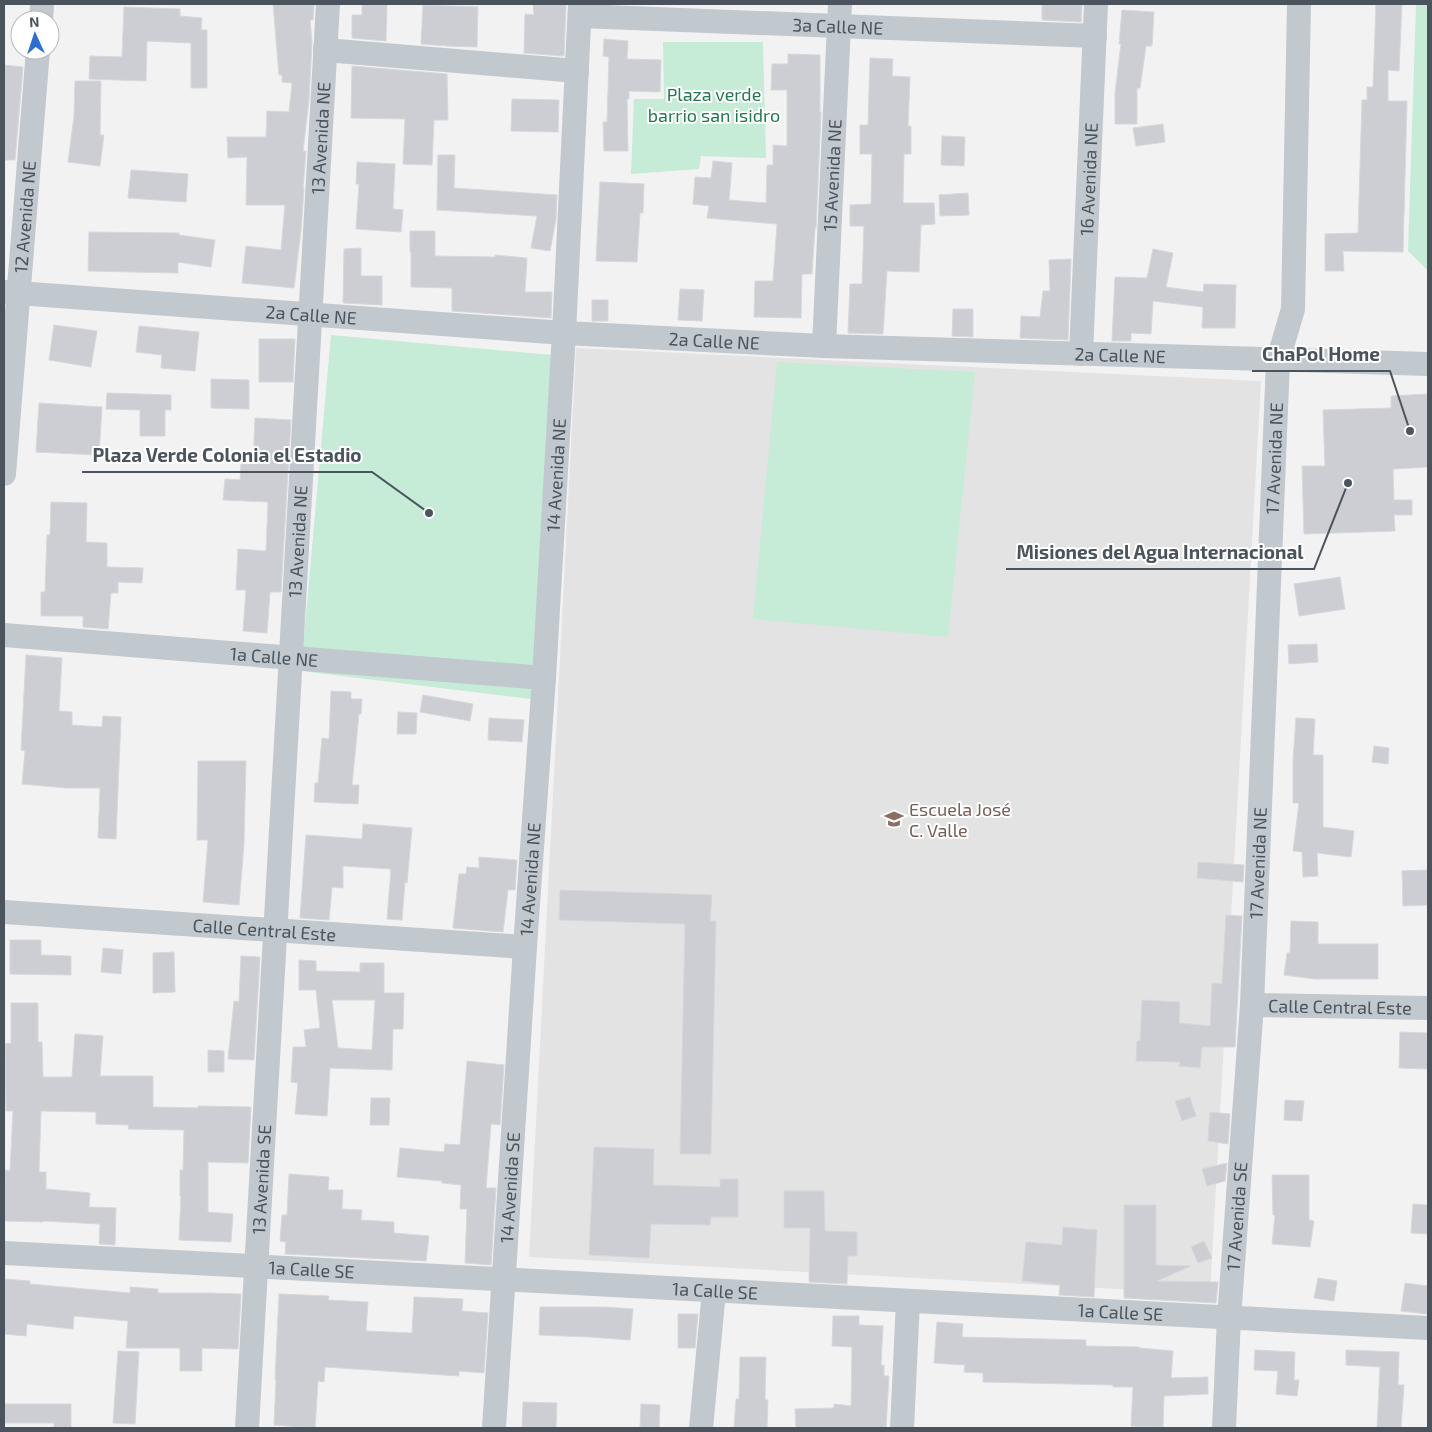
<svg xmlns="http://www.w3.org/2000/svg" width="1432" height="1432" viewBox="0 0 1432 1432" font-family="'Exo 2',sans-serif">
	<rect width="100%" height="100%" fill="#f3f2f2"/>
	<!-- education -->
	<path fill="#e4e3e3" d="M576 348 1261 381 1210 1294 529 1257Z"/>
	<!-- green -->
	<path fill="#c6ebd6" d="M1416 4H1428V271L1408 251Z
		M663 42H763L766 158 701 156 699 169 631 174 634 99H664Z
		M331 335 553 355 531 699 301 671Z
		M777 362 975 372 948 637 753 619Z"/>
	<!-- building -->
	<path fill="#ccced3" stroke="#d6d8dc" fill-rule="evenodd" d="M273 4H314L313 20H310L312 42 309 99 303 151H306L303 188H304L301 231 294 288 242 283 246 246 281 250 285 205H246L247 157 228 158 227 137H266L267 111 289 112 292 83 282 82V75H279Z
		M362 4H387L386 41 352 38V15H362Z
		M533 4H566L564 56 524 53 525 14 534 15Z
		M1042 4H1082L1081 22 1042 20Z
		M1376 4H1402L1399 71 1388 70V101H1407L1403 252 1343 251 1344 271H1325V234L1358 233 1362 100H1367V87H1373Z
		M423 5 478 7 477 47 447 46 421 44Z
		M124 7 180 9V16L202 18 201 30H207V88H191V43L147 41 146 81 89 79 90 56 122 57Z
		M1122 10 1154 12 1152 46H1146L1140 88H1137V124H1115V93L1121 44H1119Z
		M604 39 628 41 627 59 661 60 660 92 629 91V99H627L628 151H604L603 122H607L609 57 603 56Z
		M788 54 820 55V112H821L816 228H815L812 274H802L801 318 754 317 755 281H773L777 224 707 218 709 206 693 204 695 177 711 178 713 161 732 163 729 200 766 203 767 165H773V145L787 146V90H771L772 64H788Z
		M870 58 893 59 892 76 910 77 908 126H911V154H904L903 203H934L935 224 921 225 919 272 887 271 883 334 848 333 850 284H862L864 226H850V205L871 204 872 154H860V125H868Z
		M4 65 23 67 15 160H4Z
		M352 66 447 74 448 120H434L432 165 403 164 405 119 351 118Z
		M75 81H101L100 135H104L100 166 68 162 74 116Z
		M512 99 559 100 558 132 511 131Z
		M1163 124 1165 142 1136 146 1133 128Z
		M942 136 965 137 964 166 941 165Z
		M438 155H455L454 188 557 195 556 219 550 251 531 248 537 216 437 210Z
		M357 162 395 164 393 209 403 210 401 232 356 229 359 184H356Z
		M131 170 188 174 186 202 128 198Z
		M600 182 644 184 643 213H640L637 262 596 261Z
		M968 193 969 215 940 216 939 195Z
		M410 231H435V256L495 257V255L527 258 525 292H552L551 318 452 311V288L411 287V252H410Z
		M89 232 179 233V235L215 240 211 267 178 262V273L88 271Z
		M361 248V276H382V305L343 303 344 249Z
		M1153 249 1173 253 1166 287 1203 292 1204 284 1236 285 1235 328H1202L1203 307 1153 301 1151 334 1131 333V341H1112L1115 277 1147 278Z
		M1071 259 1068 340 1020 338 1021 316 1040 317 1043 291H1050L1049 260Z
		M680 289 704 290 702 321 678 320Z
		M592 300H608V321H592Z
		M953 309H973V337L952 336Z
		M54 325 97 331 91 367 49 360Z
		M139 326 199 332 195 371 161 368 162 355 136 352Z
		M259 339H295L293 382H259Z
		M211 379 249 380V409L211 408Z
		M107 393 171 395V410H165V436H140V410L106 409Z
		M1428 394V467L1393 469 1394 500H1412V515H1394L1395 531 1304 534 1302 466H1325L1323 410 1391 408V396Z
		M39 403 102 407 99 455 36 452Z
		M255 418 291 420 281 592H270L267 633 243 631 246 590H236L238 549 266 551 268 502 223 500 225 479 240 480 241 464H253Z
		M51 502 87 503 86 542 107 543V567L143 568 142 583 118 582V593H111L108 629 83 627V616H41V592H45L47 535H50Z
		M1340 577 1345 609 1299 616 1294 584Z
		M1317 644 1318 662 1289 664 1288 645Z
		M26 655 62 658 59 711 72 712V725L102 727 103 716 121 717 116 839 98 838 100 788H67L22 784 25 751 21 750Z
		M331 691 351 692V699H362L361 714H359L352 785H359L358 804 314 802 315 783H318L322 738 329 739Z
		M423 695 473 704 470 721 420 712Z
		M398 712 417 713 416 734H397Z
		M489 718 524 720 522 742 488 740Z
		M1296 718 1315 719 1313 755H1323V827L1354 831 1351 857 1317 853 1318 876 1303 877 1302 852 1293 851 1299 803H1293V761Z
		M1374 746 1389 748 1388 764 1372 762Z
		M198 761H246L244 843 239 905 203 902 208 840H197Z
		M363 824 412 828 407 883 405 882 402 920 387 919 391 869 343 866V888L332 887 329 920 300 918 306 835 362 839Z
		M479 857 517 860 515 890H508L503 932 453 928 459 874H466L467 867 479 868Z
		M1198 862 1244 865 1243 882 1197 878Z
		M1427 870 1428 905 1403 906 1402 871Z
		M560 890 712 895 710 921H716L711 1154H680L685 924 559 920Z
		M1226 915 1242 916 1235 1047H1202L1200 1068 1179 1066 1180 1062 1136 1061 1137 1041H1140L1142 1000 1180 1002 1179 1023 1210 1026 1212 983 1222 984Z
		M1291 921 1318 922V944H1378V979H1315L1284 975 1287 953H1290Z
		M10 940H41V955L71 956V975L10 974Z
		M103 948 123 950 121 974 101 972Z
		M174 952 175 992 153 993V953Z
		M241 956 260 957 254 1060 228 1059 234 1001 239 1002Z
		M299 960 316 961V971L360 972V963H384V993H404L403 1029H393L392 1070 330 1068 327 1116 295 1114 298 1083 291 1082 293 1047H306L304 1030 320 1028 316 990H299ZM332 1000H375L372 1050 338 1048Z
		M11 1003H38V1042H42L43 1077H72L75 1034 103 1036 100 1076H153V1107L198 1108V1106L251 1107 248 1163 208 1162V1212L233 1214 231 1242 179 1240 181 1196H180V1170H183L184 1130 128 1129 129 1125 96 1124V1112L41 1111 39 1172H46V1189L90 1193 89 1207 116 1208 115 1245 99 1244 100 1224 43 1221V1222L4 1221 5 1170 10 1171 13 1111H6L5 1044 11 1043Z
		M1400 1032 1428 1033V1069L1399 1068Z
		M208 1050 224 1051V1072H208Z
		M467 1061 504 1065 500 1125 491 1124 486 1188H496L491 1265 465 1263 467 1209H460L461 1185 442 1183V1181L397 1177 400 1148 444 1152 445 1144 460 1145Z
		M1190 1097 1196 1116 1182 1121 1175 1101Z
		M371 1098H390L389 1125H370Z
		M1285 1100 1304 1101 1302 1121 1284 1120Z
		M1210 1112 1230 1114 1228 1144 1208 1141Z
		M594 1147 654 1149 653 1185 720 1187V1179H738V1217H711L710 1225 651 1224 649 1258 589 1255Z
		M1227 1163 1225 1181 1207 1186 1202 1169Z
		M289 1174 329 1177 328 1190H343L342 1209 362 1210 361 1220 394 1222V1233L429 1236 426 1261 285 1254 286 1242 280 1241 282 1215H287Z
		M1272 1175H1309V1220L1314 1221 1310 1247 1272 1244 1275 1215H1273Z
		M784 1191H824L825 1231 857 1232V1256H848L847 1284 809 1282 810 1228H784Z
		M1413 1204 1428 1205V1234L1411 1233Z
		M1124 1205H1156V1265L1191 1266 1157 1281 1218 1282 1216 1303 1124 1298Z
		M1063 1227 1097 1230 1094 1297 1059 1295 1060 1285 1022 1281 1026 1242 1062 1245Z
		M1204 1241 1212 1258 1198 1263 1191 1247Z
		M1318 1278 1337 1281 1334 1301 1314 1298Z
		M4 1279 30 1281V1284L130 1293V1287L158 1289V1293H209L241 1294 238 1349 202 1348V1371H180V1348H126L128 1321 74 1316 73 1329 27 1324 26 1336 4 1334Z
		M1405 1283 1428 1286V1314L1401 1311Z
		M279 1294 329 1296 328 1300 368 1302 366 1331 412 1333 414 1297 463 1299 462 1311 488 1313 484 1373 459 1371V1376L325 1367 324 1382 318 1381 315 1428 274 1425 276 1380 275 1379Z
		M540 1307H605L633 1309 630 1340 590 1337 539 1335Z
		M678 1314H698L695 1348H678Z
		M833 1316H859V1325L883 1326 881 1365H884V1376H889L886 1428H841L814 1427V1428H796L795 1409 834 1408V1404L851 1406 852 1347 832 1346Z
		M937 1322 963 1324 962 1337 1086 1340V1346L1139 1347V1348L1173 1351 1171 1378 1208 1377V1394L1164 1396 1163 1427 1131 1426 1133 1387H1113V1385L983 1382V1373L964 1372 965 1365 934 1363Z
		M1255 1350 1295 1352 1294 1380H1299L1297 1396 1276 1394 1278 1371 1254 1370Z
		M1346 1350 1399 1352 1398 1385H1404L1401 1428H1377L1380 1367 1346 1365Z
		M118 1351 139 1352 135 1424 113 1423Z
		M740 1357H766L765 1400H768L767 1428H734L736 1399H739Z
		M523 1402 557 1403 556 1428 522 1427Z
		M4 1404H71V1428H54V1423H4Z
		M641 1404 660 1405 659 1428H640Z"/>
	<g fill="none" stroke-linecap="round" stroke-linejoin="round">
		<!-- minor -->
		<g stroke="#c1c8ce" stroke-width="24">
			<path id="s1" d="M580 16 1095 36"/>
			<path d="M41 20 42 4"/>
			<path d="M325 50 577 71"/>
			<path id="s2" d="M4 292 564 333 824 346 1428 364"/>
			<path id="s3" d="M824 346 840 4"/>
			<path id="s4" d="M1081 354 1096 4"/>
			<path id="s5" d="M4 474 38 50"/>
			<path id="s6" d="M4 635 544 678"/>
			<path id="s7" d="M4 912 525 947"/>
			<path id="s8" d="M1252 1005 1428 1008"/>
			<path id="s9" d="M4 1253 1428 1328"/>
			<path id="s10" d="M247 1428 328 4"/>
			<path id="s11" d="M494 1428 525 947 544 678 564 333 580 4"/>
			<path d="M701 1428 714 1291"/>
			<path d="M902 1428 908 1301"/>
			<path id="s12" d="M1224 1428 1229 1318 1252 1005 1278 360 1293 309 1299 4"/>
		</g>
	</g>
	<!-- icons -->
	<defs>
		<g id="school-bare" transform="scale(1.5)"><path d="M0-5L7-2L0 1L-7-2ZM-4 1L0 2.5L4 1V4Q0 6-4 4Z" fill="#8d6e63" stroke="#fff" stroke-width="2.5" paint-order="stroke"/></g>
	</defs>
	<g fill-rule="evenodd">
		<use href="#school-bare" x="894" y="819"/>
	</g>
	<g text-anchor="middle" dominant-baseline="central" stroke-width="4" stroke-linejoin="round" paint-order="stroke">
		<!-- street labels -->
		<g font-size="18" fill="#4b545d" stroke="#fff">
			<text stroke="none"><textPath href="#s1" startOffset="258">3a Calle NE</textPath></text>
			<text stroke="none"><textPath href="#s10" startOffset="1292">13 Avenida NE</textPath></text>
			<text stroke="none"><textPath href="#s3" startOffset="171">15 Avenida NE</textPath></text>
			<text stroke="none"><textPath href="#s4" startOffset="175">16 Avenida NE</textPath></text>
			<text stroke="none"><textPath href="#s5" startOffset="258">12 Avenida NE</textPath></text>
			<text stroke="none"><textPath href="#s2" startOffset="308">2a Calle NE</textPath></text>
			<text stroke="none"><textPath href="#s2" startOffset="712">2a Calle NE</textPath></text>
			<text stroke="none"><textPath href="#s2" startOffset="1118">2a Calle NE</textPath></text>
			<text stroke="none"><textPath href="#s12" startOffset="971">17 Avenida NE</textPath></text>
			<text stroke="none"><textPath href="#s11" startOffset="955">14 Avenida NE</textPath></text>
			<text stroke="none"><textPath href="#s10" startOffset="888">13 Avenida NE</textPath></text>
			<text stroke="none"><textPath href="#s6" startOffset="271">1a Calle NE</textPath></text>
			<text stroke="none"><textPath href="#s12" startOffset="566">17 Avenida NE</textPath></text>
			<text stroke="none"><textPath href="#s11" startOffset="550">14 Avenida NE</textPath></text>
			<text stroke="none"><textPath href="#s7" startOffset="261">Calle Central Este</textPath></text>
			<text stroke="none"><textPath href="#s8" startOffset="88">Calle Central Este</textPath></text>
			<text stroke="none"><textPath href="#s10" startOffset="249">13 Avenida SE</textPath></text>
			<text stroke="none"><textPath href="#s11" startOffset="241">14 Avenida SE</textPath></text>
			<text stroke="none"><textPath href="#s12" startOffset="212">17 Avenida SE</textPath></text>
			<text stroke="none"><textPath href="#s9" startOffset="308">1a Calle SE</textPath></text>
			<text stroke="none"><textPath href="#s9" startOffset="712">1a Calle SE</textPath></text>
			<text stroke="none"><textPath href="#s9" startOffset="1118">1a Calle SE</textPath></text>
		</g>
		<!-- park labels -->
		<g font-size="18" fill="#227851" stroke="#fff">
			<text x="714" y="94">Plaza verde<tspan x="714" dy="21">barrio san isidro</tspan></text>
		</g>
		<!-- education labels -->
		<g font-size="18" fill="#785e54" stroke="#fff" text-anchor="start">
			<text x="909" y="809">Escuela José<tspan x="909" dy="21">C. Valle</tspan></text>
		</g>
	</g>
	<!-- callouts -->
	<path fill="none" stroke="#4b545d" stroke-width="2" d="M1410 431L1390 371H1252M429 513L372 472H82M1348 483L1314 569H1006"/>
	<g fill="#4b545d" stroke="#fff" stroke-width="2">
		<circle cx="1410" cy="431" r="5"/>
		<circle cx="429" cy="513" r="5"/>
		<circle cx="1348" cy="483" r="5"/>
	</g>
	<g font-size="19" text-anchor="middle" font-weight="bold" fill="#4b545d" stroke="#fff" stroke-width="4" stroke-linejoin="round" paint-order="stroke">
		<text x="1321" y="361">ChaPol Home</text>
		<text x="227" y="462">Plaza Verde Colonia el Estadio</text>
		<text x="1160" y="559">Misiones del Agua Internacional</text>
	</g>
	<!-- border -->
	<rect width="1432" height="1432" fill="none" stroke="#4b545d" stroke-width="10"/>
	<!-- north arrow -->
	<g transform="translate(35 35) rotate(357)"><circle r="24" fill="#ffffff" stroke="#b7bbbe"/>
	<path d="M0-4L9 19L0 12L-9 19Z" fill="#2e6dd1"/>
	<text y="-8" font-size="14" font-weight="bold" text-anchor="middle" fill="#4b545d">N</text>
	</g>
</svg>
